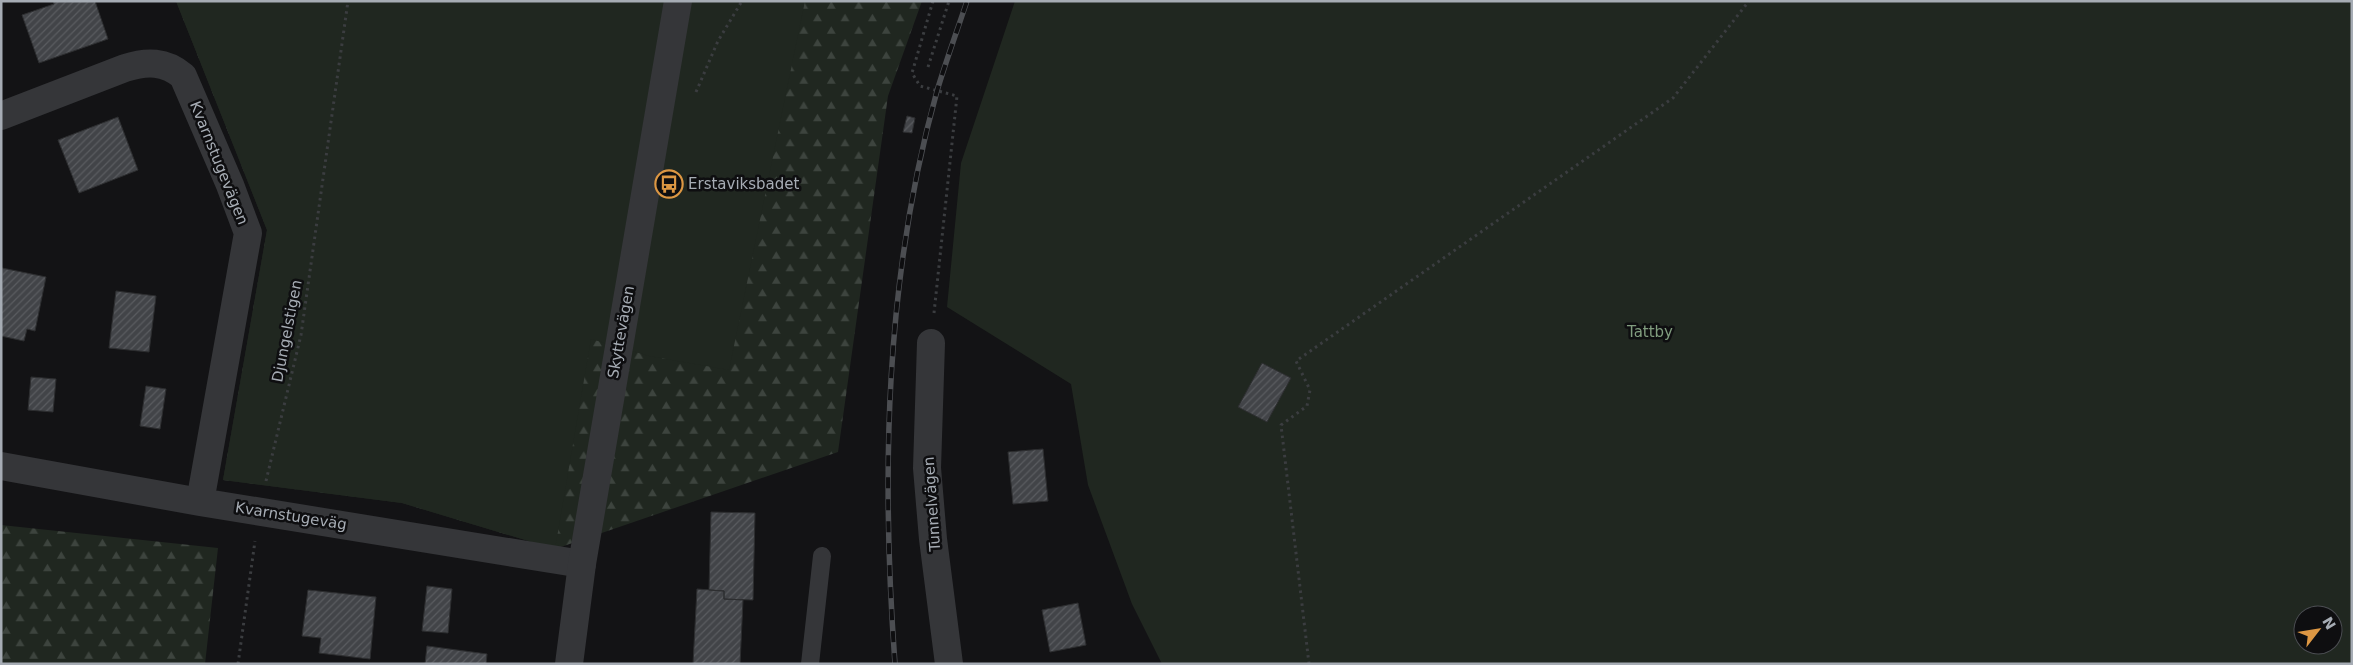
<svg xmlns="http://www.w3.org/2000/svg" width="2353" height="665" viewBox="0 0 2353 665" font-family="'DejaVu Sans',sans-serif">
	<defs>
		<pattern id="forest-firs" width="22" height="20" patternUnits="userSpaceOnUse" patternTransform="scale(1.25)"><rect width="22" height="20" fill="#202720"/><path d="M5 1l3.5 6h-7zM16 11l3.5 6h-7z" fill="#3d443e"/></pattern>
		<pattern id="building-hatch" width="6" height="6" patternUnits="userSpaceOnUse" patternTransform="scale(1.25)"><rect width="6" height="6" fill="#424448"/><path d="M-1 1l2-2M0 6l6-6M5 7l2-2" fill="none" stroke="#5a5c60"/></pattern>
	</defs>
	<rect width="100%" height="100%" fill="#131315"/>
	<!-- forest -->
	<path fill="url(#forest-firs)" d="M176 1H922L888 96 838 452 555 549 402 503 223 480 267 230Z
		M1 525 218 548 205 664H1Z"/>
	<!-- park -->
	<path fill="#202720" fill-rule="evenodd" d="M176 1H805L729 370 649 356 591 339 555 549 402 503 223 480 267 230Z
		M1015 1H2352V664H1162L1132 604 1088 485 1071 384 947 307 961 163ZM2303 615H2333V645H2303Z"/>
	<!-- building -->
	<path fill="url(#building-hatch)" stroke="#2d2e30" d="M53 1H95L108 39 39 63 22 15 54 4Z
		M907 116 915 118 912 133 903 132Z
		M118 117 138 170 79 193 58 140Z
		M2 268 46 277 35 331 27 329 24 341 1 336Z
		M116 291 156 296 149 352 109 348Z
		M1262 363 1291 378 1267 422 1238 407Z
		M31 377 56 379 53 412 28 410Z
		M146 386 166 389 160 429 140 426Z
		M1043 449 1048 501 1013 504 1008 452Z
		M711 512 755 513 753 600 724 599V591L709 590Z
		M427 586 452 589 448 633 422 631Z
		M697 589 724 591V599L743 600 740 664H693Z
		M308 590 376 597 370 659 319 653 321 638 302 636Z
		M1078 603 1086 645 1050 652 1042 610Z
		M427 646 487 654 486 664H425Z"/>
	<g fill="none" stroke-linecap="round" stroke-linejoin="round">
		<!-- path -->
		<path stroke="#3b3d40" stroke-width="3" stroke-dasharray="2.5 4" stroke-linecap="butt" d="M933 1 912 73 920 86 957 96 934 313
			M928 67 949 1
			M696 92 718 41 742 1
			M266 481 301 335 348 1
			M238 664 255 541
			M1309 664 1281 425 1307 406 1310 390 1296 361 1673 98 1749 1"/>
		<!-- service -->
		<path stroke="#353639" stroke-width="18" d="M810 664 822 556"/>
		<!-- minor -->
		<path stroke="#353639" stroke-width="28" d="M1 116 125 68C147 61 165 61 183 76L230 185 248 233 200 502
			M931 343 927 468 933 539 949 664
			M1 466 200 502 582 564"/>
		<!-- tertiary -->
		<path stroke="#353639" stroke-width="28" d="M569 664 582 564 678 1"/>
		<!-- rail casing -->
		<g stroke="#4c4e52" stroke-width="5.5">
			<path id="rail" d="M895 664C881 473 885 277 937 91 946 61 957 31 967 1"/>
		</g>
		<!-- rail -->
		<use href="#rail" stroke="#0e0e10" stroke-width="4" stroke-dasharray="11" stroke-linecap="butt"/>
	</g>
	<!-- icons -->
	<defs>
		<g id="bus-ring" transform="scale(1.4375)"><circle r="9.5" fill="#0e0e10" stroke="#dd9743" stroke-width="1.5"/><path d="M-5-6H5V4H4V6H2V4H-2V6H-4V4H-5ZM-3.5-4V0h7V-4ZM-3.5 1.2v1.5H-2V1.2ZM2 1.2v1.5H3.5V1.2Z" fill="#dd9743"/></g>
	</defs>
	<g fill-rule="evenodd">
		<use href="#bus-ring" x="669" y="184"/>
	</g>
	<g text-anchor="middle" dominant-baseline="central" stroke-width="5" stroke-linejoin="round" paint-order="stroke">
		<!-- street labels -->
		<g font-size="15" fill="#a6acb4" stroke="#0e0e10">
			<text transform="translate(219 163) rotate(68)">Kvarnstugevägen</text>
			<text transform="translate(287 331) rotate(-79)">Djungelstigen</text>
			<text transform="translate(621 332) rotate(-80)">Skyttevägen</text>
			<text transform="translate(932 504) rotate(-94)">Tunnelvägen</text>
			<text transform="translate(291 516) rotate(9)">Kvarnstugeväg</text>
		</g>
		<!-- poi labels -->
		<g font-size="15" fill="#a6acb4" stroke="#0e0e10" text-anchor="start">
			<text x="688" y="184">Erstaviksbadet</text>
		</g>
		<!-- park labels -->
		<g font-size="15" fill="#819d7f" stroke="#0e0e10">
			<text x="1650" y="332">Tattby</text>
		</g>
	</g>
	<!-- border -->
	<rect width="2353" height="665" fill="none" stroke="#a6acb4" stroke-width="5"/>
	<!-- north arrow -->
	<g transform="translate(2318 630) rotate(59)"><circle r="24" fill="#0e0e10" stroke="#4b4d52"/>
	<path d="M0-4L9 19L0 12L-9 19Z" fill="#dd9743"/>
	<text y="-8" font-size="14" font-weight="bold" text-anchor="middle" fill="#a6acb4">N</text>
	</g>
</svg>
